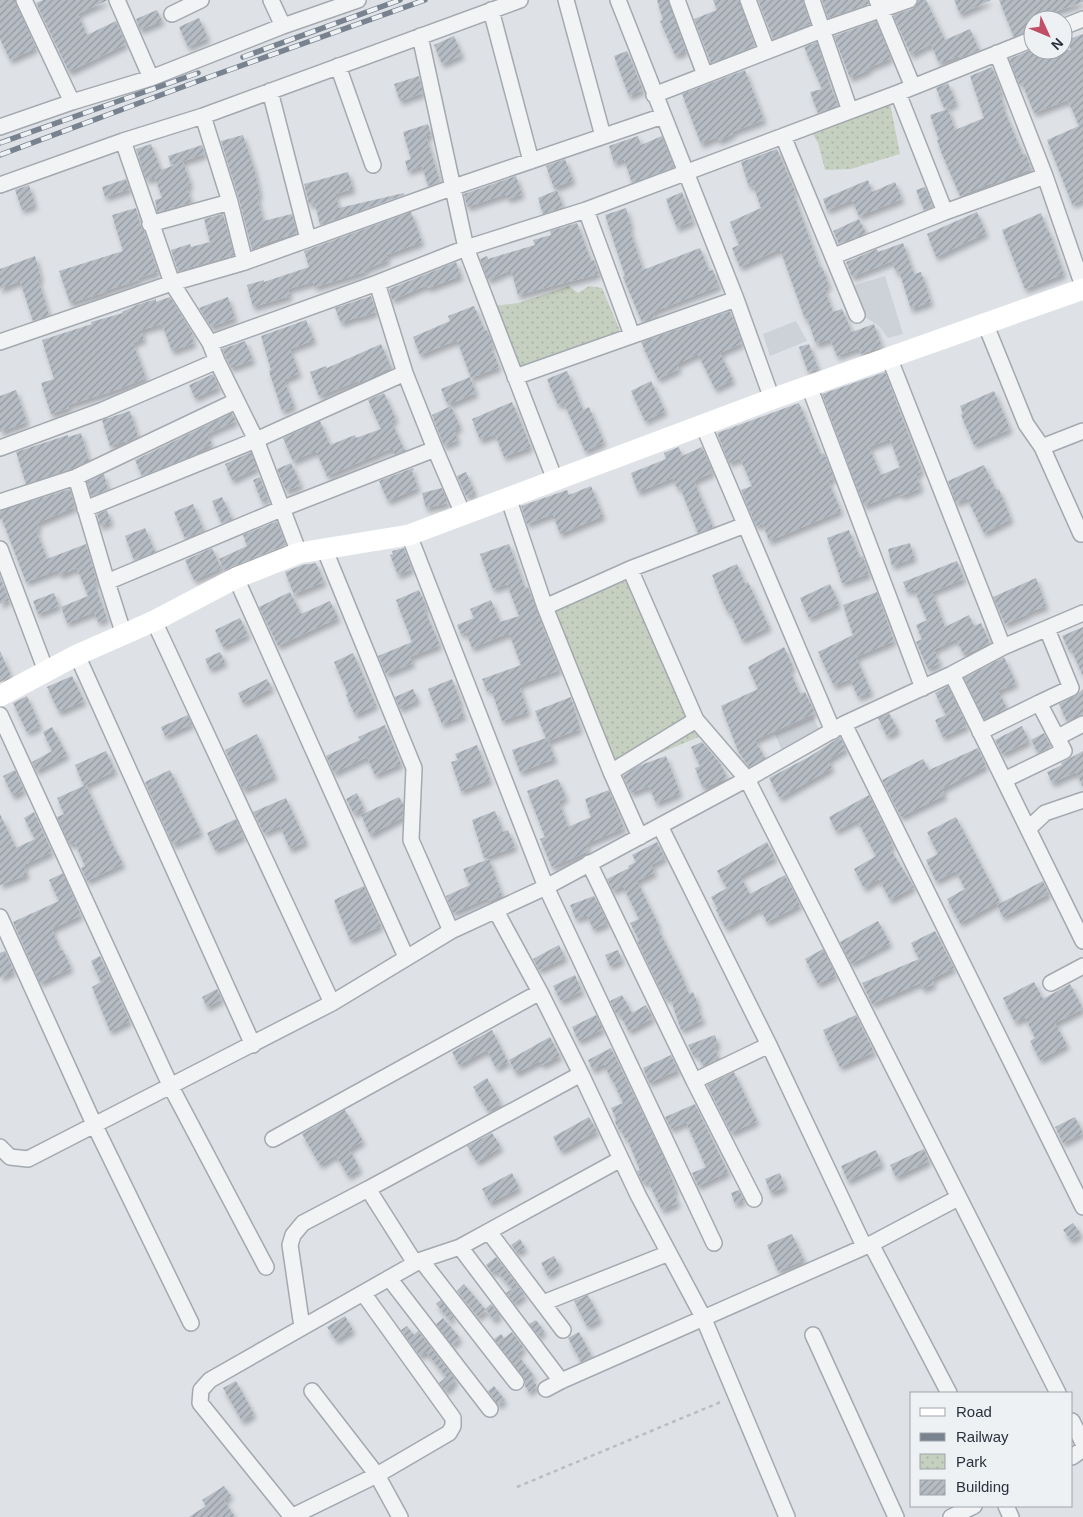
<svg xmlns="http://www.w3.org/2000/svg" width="1083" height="1517" viewBox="0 0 1083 1517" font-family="Helvetica,sans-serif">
	<defs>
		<pattern id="park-dots" width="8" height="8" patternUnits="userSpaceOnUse" patternTransform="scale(1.25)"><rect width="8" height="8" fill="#c5d0c0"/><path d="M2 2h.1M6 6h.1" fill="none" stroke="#a9b3a6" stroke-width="1.8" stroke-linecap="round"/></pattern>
		<pattern id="building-hatch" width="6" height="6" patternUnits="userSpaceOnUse" patternTransform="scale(1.25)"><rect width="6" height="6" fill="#b6bcc3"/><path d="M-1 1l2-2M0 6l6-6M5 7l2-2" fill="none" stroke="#9499a0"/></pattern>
		<filter id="shadow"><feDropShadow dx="2.5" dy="4.5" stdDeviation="2.5" flood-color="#0004"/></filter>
	</defs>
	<rect width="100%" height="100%" fill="#dee2e7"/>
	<!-- built -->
	<path fill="#cdd1d8" d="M885 276 903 334 888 338 879 326 862 315 852 286Z
		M796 321 807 341 770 356 763 334Z
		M813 717 819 730 782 751 775 734Z"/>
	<!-- park -->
	<path fill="url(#park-dots)" d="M890 103 900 154 851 169 825 170 818 143 811 131Z
		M569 286 578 293 589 286 602 288 621 333 517 367 492 306 519 303Z
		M631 579 701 736 620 770 551 609Z"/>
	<!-- building -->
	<path fill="url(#building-hatch)" fill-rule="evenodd" filter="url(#shadow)" d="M0 0H15L36 48 10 60 0 39Z
		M43 0H108L78 14 87 35 116 21 126 44 69 72 36 3Z
		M657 0H668L686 51 675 55 660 21 663 20Z
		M713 0H739L755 46 711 63 694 19 717 10Z
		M758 0H803L810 24 773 39Z
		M822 0H868L869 4 828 18Z
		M918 0H926L945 40 970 29 979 50 960 58 959 56 939 63 931 44 911 55 893 15 912 9 916 6Z
		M954 0H991L960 14Z
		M999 0H1083V2L1033 19V30L1014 37Z
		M157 10 162 21 140 30 136 19Z
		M199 18 208 38 188 47 179 27Z
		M876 21 891 58 868 68 869 70 850 78 834 36Z
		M1083 34V200L1072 204 1047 140 1079 126 1068 100 1034 113 1022 83 1019 84 1009 59 1031 50H1071L1067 40Z
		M454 36 462 55 442 64 434 45Z
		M817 42 828 77H827L838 105 818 113 810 92 822 89 804 47Z
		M627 51 643 90 629 96 614 56Z
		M992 67 1002 92 999 93 1004 105H1002L1023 155 1026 154 1031 169 992 185 991 183 960 196 942 154 937 140H939L930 115 948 109 955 130 984 118 970 76Z
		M745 70 764 120 732 132 733 134 719 141 717 137 701 144 682 94Z
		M419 76 423 93 400 101 394 84Z
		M948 83 956 103 944 108 936 88Z
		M428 124 431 135 426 136 440 182 428 186 422 166 408 171 405 161 411 159 403 132Z
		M243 135 255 172 260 195 257 196 263 221 292 214 297 233 259 245 260 247 252 250 239 199 221 141Z
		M638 136 641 145 662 136 674 167 632 183 624 159 614 163 609 146Z
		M151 144 161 170 183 162 191 185 187 186 191 203 157 212 155 200 162 198 155 177 146 180 136 149Z
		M202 145 205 154 171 165 168 156Z
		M777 149 795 191 793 192 820 268 822 267 829 286 824 288 833 312 842 309 852 332 874 324 882 347 861 354 859 348 837 356 830 339 816 344 807 318 805 319 780 249 740 267 732 248 739 245 730 222 761 208 753 185 749 187 741 162Z
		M565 159 573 180 554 188 546 166Z
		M348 172 353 189 335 194 339 208 404 193V195L320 225 315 203 309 204 304 184Z
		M516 176 522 194 508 199 506 194 467 207 464 194Z
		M126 179 130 189 105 197 102 187Z
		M868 180 872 192 895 182 902 199 859 216 852 200 827 210 823 199Z
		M29 185 35 205 22 210 15 190Z
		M925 187 933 207 924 210 916 190Z
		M557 190 563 207 543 214 538 198Z
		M682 192 693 221 677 228 666 199Z
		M136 208 141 227 144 231 158 272 138 278 139 280 105 291 106 292 70 303 59 271 123 251 112 215Z
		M626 208 631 226 629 227 643 270 700 248 709 271 713 270 719 286 653 312 655 318 642 322 623 277 625 276 605 215Z
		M411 212 422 242 386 255 388 260 364 270 365 272 315 287 313 282 288 289 290 296 253 307 247 285 264 280V282L309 267 304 251Z
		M977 212 986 233 936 257 927 234Z
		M1041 213 1047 230 1048 229 1064 274 1025 289 1002 230Z
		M223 214 234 255 178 271 171 250 190 244 191 247 210 242 204 219Z
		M859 219 866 233 839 244 833 231Z
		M577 223 591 261 594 260 599 274 518 295 511 270 488 280 480 259 487 256 488 259 535 245 533 240 551 235 550 231Z
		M903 243 914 274 921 272 931 302 911 309 899 271 896 272 892 261 852 277 846 262 877 249 878 252Z
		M35 256 41 278 38 279 49 315 33 321 20 281 0 289V269Z
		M456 262 461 276 428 288 427 285 392 300 389 289Z
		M371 296 376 312 358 318 357 317 341 323 335 308Z
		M170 297 193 334 191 335 194 343 172 351 162 324 141 330 144 339 133 343 146 378 116 390 68 405 69 408 51 414 41 383 54 379 42 340 92 324 91 322 123 313 122 312 137 305 156 299V302Z
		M228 297 235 318 211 327 199 308Z
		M474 306 485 331 487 330 493 344 490 345 499 367 471 378 457 340 420 355 413 337 450 321 448 316Z
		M730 311 742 343 720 353 733 380 715 389 698 354 677 364 679 369 658 379 641 342Z
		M306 320 314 340 290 349 299 373 284 380 294 406 282 411 269 371 271 370 261 336Z
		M245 341 253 360 231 368 222 349Z
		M381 344 391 367 360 383 359 381 355 382 319 396 310 372 326 366 327 368Z
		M809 344 818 368 808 372 799 347Z
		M567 371 583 410 589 407 604 442 585 451 564 403 558 405 547 379Z
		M885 372 922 471 916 474 921 488 901 496 900 492 864 506 822 394ZM890 439 900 467 881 475 869 447Z
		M213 374 219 387 195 398 189 385Z
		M470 377 476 393 448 405 441 389Z
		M651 381 665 411 645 421 631 391Z
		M16 390 27 422 0 432V396Z
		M994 391 1010 429 974 445 961 415 963 414 960 406Z
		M384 393 396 419 391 421 405 451 395 455 393 449H390L327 476 316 451 293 461 283 438 320 421 330 445 355 435 356 438 381 429 368 400Z
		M512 402 531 447 504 457 495 434 480 440 472 419Z
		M799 403 821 455 824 453 834 478 828 481 841 511 769 541 763 524 756 526 741 490 752 486 740 458 729 463 717 433Z
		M451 406 460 427 454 430 458 440 444 446 432 415Z
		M130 411 138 437 125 443V441L110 446 102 420Z
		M232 413 236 421 207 434 212 444 196 452 197 454 142 476 135 460Z
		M81 433 89 461 73 468 26 484 16 452 68 435V437Z
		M679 447 682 456 702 447 713 472 694 481 713 527 698 533 680 487 677 488 673 478 638 492 631 473 666 459 664 453Z
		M251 452 257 468 232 480 225 464Z
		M291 463 301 485 286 491 277 469Z
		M984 465 996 490 999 489 1011 519 984 533 967 498 956 503 948 481Z
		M413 468 414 470 412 471 418 488 388 501 379 481Z
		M466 472 475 493 466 496 457 476Z
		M104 474 108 490 91 496 87 482Z
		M260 477 268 499 262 502 253 480Z
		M591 486 603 516 560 534 553 514 527 524 521 506 567 490 569 495Z
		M442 488 448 503 426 508 422 493Z
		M70 489 75 507 37 523 39 528 36 530 47 559 86 544 97 582 94 583 107 618 98 622 94 612 67 623 61 607 88 596 77 568 60 575 58 570 26 582 2 519 0 520V511Z
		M222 497 232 519 222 524 212 501Z
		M193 504 204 531 185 538 174 512Z
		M107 510 111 522 100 526 97 514Z
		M277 521 286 545 224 570 219 559 247 546 243 535Z
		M145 528 155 552 134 560 125 536Z
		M849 530 860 558 863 556 869 574 842 583 827 538Z
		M910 543 914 558 892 566 888 549Z
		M509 544 525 588 528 587 545 633 560 670 519 685 528 712 502 721 491 689 487 691 482 679 521 665 509 633 472 648 466 632 461 634 457 625 474 618 470 609 491 600 500 622 519 616 507 584 493 589 480 554Z
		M212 548 221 568 194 580 185 560Z
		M404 548 412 569 398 575 390 555 393 554 392 551Z
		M957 561 964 579 932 592 945 627 969 615 974 626 981 623 990 643 964 655 956 639 934 650 940 663 928 669 916 642 922 639 916 625 927 620 914 589 907 592 903 582Z
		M316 563 324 582 294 594 285 572 302 565Z
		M737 564 745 584 748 582 769 627 742 640 730 612 728 613 721 598 712 575Z
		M0 576 9 600 0 604Z
		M1036 578 1046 606 1027 613 1028 614 1005 624 993 597Z
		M830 584 839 604 809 618 800 598Z
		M419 590 427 608 424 609 440 645 410 657 413 663 386 674 378 656 412 642 396 600Z
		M290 592 301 614 330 601 338 618 278 646 259 607Z
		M877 592 894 641 856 657 871 692 858 697 850 679 834 686 818 652 853 635 843 605Z
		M54 593 59 606 38 614 33 601Z
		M240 618 248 635 223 647 215 630Z
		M1083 627V676L1071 649 1069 650 1062 636Z
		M784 647 793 667 789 669 800 694 805 692 815 713 755 740 765 758 749 767 738 751 721 706 758 689 748 667Z
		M0 651 11 676 0 682Z
		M220 652 225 662 210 669 205 659Z
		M353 653 376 705 355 715 346 695 348 694 334 662Z
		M1004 657 1016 683 998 691 1007 708 984 719 964 678Z
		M72 676 84 701 59 712 47 687Z
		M267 679 272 688 243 703 238 693Z
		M452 679 461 703H459L464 716 442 724 428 689Z
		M948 686 967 726 943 737 935 720 946 715 935 693Z
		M413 689 418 700 400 709 395 697Z
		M1083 689V715L1067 722 1059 704 1075 696Z
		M27 696 40 726 27 732 13 703Z
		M571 697 580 729 548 741 555 759 520 772 512 750 546 738 535 711Z
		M889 713 898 730 887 736 878 718Z
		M188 715 192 724 165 736 161 727Z
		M385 725 401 764 375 775 367 757 334 773 326 756 360 740 358 737Z
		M1022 726 1029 741 1002 754 995 740Z
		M52 727 67 755 36 771 32 762 52 751 43 732Z
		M1044 733 1051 747 1038 753 1031 740Z
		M257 734 275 776 243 790 225 750Z
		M840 737 846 749 828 760 832 768 780 798 769 778 809 757Z
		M702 742 720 763 727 778 703 788 695 768 700 766 691 747Z
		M477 745 490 780 461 791 451 762 458 760 455 754Z
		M978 748 986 766 942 789 945 795 901 817 882 780 923 759 929 770Z
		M106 751 115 771 84 786 75 765Z
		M1083 751V787L1076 772 1052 783 1047 772 1062 765 1061 763Z
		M666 756 680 793 656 803 649 786 631 793 623 776 638 766Z
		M15 770 24 790 13 796 3 776Z
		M170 770 201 832 173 845 145 782Z
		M558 779 566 798 559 801 568 827 591 817 585 799 609 790 624 828 586 844 589 851 552 867 540 839 545 837 527 791Z
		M86 785 116 852H117L123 864 87 881 81 868 85 866 75 843 69 844 57 817 64 814 57 798Z
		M357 793 364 809 354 814 346 799Z
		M869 795 893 845 889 847 914 887 890 900 879 879 864 888 854 869 876 856 857 820 836 831 829 817Z
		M399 797 403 804V817L370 835 361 815Z
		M286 798 306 842 290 849 280 826 264 833 253 812Z
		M495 811 503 832 508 830 515 847 484 858 472 820Z
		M34 812 52 852 24 865 27 875 0 885V814L16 848 35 839 24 818Z
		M956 817 1000 901 960 923 947 899 965 889 956 871 936 881 926 860 938 854 927 832Z
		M236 819 244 836 215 850 207 833Z
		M657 842 665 858 651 865 655 872 637 881 659 926 657 927 681 974 689 994 693 992 699 1007H697L703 1020 681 1030 670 997 665 999 637 941 639 940 630 923 639 919 623 886 613 891 607 879 629 868 628 866 636 862 632 855Z
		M767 842 775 858 740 876 750 894 785 875 800 905 767 922 760 908 726 928 716 910 718 909 711 897 727 888 717 871Z
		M489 859 502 895 489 901 488 898 453 913 446 896 470 885 463 869Z
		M63 873 81 915 52 929 61 951 63 950 71 968 40 983 13 922 59 901 49 880Z
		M1043 881 1049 894 1003 917 997 905Z
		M364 886 381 926 350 940 334 900Z
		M594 896 608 923 593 929 587 915 576 919 570 905Z
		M878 921 890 943 851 964 840 942Z
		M935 931 954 968 932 979 934 984 923 989 920 983 872 1004 862 983 919 959 911 943Z
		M559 945 565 958 539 970 533 959Z
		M823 949 836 975 818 984 805 959Z
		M618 950 622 960 610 966 605 955Z
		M5 951 14 971 0 978V953Z
		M100 956 130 1021 110 1031 92 987 101 982 91 961Z
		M575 975 582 991 561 1001 553 986Z
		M1034 982 1043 999 1070 984 1083 1009 1055 1023 1067 1045 1040 1060 1030 1041 1035 1038 1025 1017 1015 1022 1003 998Z
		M217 989 222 999 207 1007 202 997Z
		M622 995 632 1013 646 1005 653 1018 629 1031 619 1013 617 1015 610 1001Z
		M596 1015 603 1029 579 1041 572 1027Z
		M856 1015 874 1052 840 1067 823 1030Z
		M492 1030 508 1062 496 1068 487 1050 459 1065 452 1052Z
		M715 1035 718 1045 714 1047 719 1059 703 1066 697 1054 693 1055 688 1045Z
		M550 1037 560 1056 542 1065 540 1061 516 1073 509 1060Z
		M611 1048 665 1160 676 1190 673 1191 678 1203 662 1210 648 1181 643 1183 637 1171 640 1170 627 1138 625 1139 621 1129 619 1130 615 1122 616 1118 611 1108 623 1103 613 1081H612L604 1064 593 1070 588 1060Z
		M671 1055 678 1070 649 1083 643 1068Z
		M734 1072 757 1121 731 1133 707 1085Z
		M487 1078 501 1103 488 1111 473 1087Z
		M695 1104 728 1172 698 1186 692 1173 706 1167 686 1122 671 1129 665 1117Z
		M345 1110 363 1141 349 1149 360 1169 348 1176 336 1155 320 1165 302 1134Z
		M589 1117 597 1131 561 1151 553 1137Z
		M1075 1117 1083 1133 1063 1143 1055 1127Z
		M492 1133 501 1147 477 1162 467 1146Z
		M924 1149 929 1161 896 1177 890 1165Z
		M876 1150 882 1164 848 1181 841 1166Z
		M512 1173 519 1188 490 1203 482 1189Z
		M780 1173 785 1187 771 1193 765 1179Z
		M739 1190 744 1200 735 1204 731 1193Z
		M1073 1223 1081 1234 1071 1240 1063 1230Z
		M792 1234 804 1260 778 1271 767 1245Z
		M520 1239 525 1248 517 1253 511 1245Z
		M554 1256 560 1267 548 1276 541 1263Z
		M496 1257 525 1295 514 1303 506 1293 512 1289 496 1270 492 1273 486 1265Z
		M464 1284 485 1309 491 1304 500 1315 494 1320 486 1310 478 1317 457 1291Z
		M588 1295 600 1319 587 1326 574 1301Z
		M441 1300 454 1317 450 1320 436 1304Z
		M345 1316 353 1330 336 1340 327 1327Z
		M443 1318 460 1338 452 1345 436 1324Z
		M536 1320 544 1331 539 1336 529 1324Z
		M407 1326 414 1335 418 1331 456 1380 452 1384 426 1352 420 1356 401 1330Z
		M512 1332 524 1348 517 1354 534 1376 531 1378 537 1386 529 1392 525 1386V1381L523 1376 494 1339 501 1334 504 1338Z
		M579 1332 592 1357 581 1362 568 1338Z
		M446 1377 453 1385 445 1391 439 1383Z
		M236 1381 254 1414 242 1421 223 1388Z
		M494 1386 505 1400 498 1405 488 1391Z
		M224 1486 231 1496 224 1500 235 1517H189L206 1506 202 1500Z"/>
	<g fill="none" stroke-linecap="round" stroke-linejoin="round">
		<!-- street casing -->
		<g stroke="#a4a9b0" stroke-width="18">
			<path id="street" d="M24 0 72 102
				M117 0 151 78
				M271 0 283 26
				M566 0 603 136
				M618 0 736 299 772 399
				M677 0 705 75
				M748 0 767 51
				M812 0 850 111
				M877 0 913 87
				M491 10 531 161
				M172 14 201 0
				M1063 27 1083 19
				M420 36 466 248 555 480
				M997 53 1045 176 1083 286
				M338 66 373 165
				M270 91 308 239
				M898 93 945 212
				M654 95 822 30 909 0
				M203 116 230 202 245 262
				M0 127 72 102 151 78 283 26 358 0
				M783 136 857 315
				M123 141 172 283 210 343 217 361 256 440 299 553
				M0 185 123 141 203 116 520 0
				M586 210 632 335
				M150 224 230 202
				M834 256 945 212 1045 176
				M377 283 405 373
				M985 323 1026 424 1042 447
				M0 342 172 283 245 262 454 187 663 116
				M210 343 377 283 466 248 586 210 898 93 1033 39
				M889 357 1003 647
				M515 377 736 299
				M809 386 923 688
				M703 425 833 731
				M0 448 103 410 217 361
				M76 477 107 582 124 635
				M508 497 545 607 611 772 640 837
				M0 502 76 477 236 401
				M85 509 256 440 405 373 435 449 463 514
				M1081 534 1042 447 1083 431
				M409 535 546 887 714 1243
				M324 548 414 768 411 840 451 931
				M0 549 46 671
				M630 569 696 720 747 779 1058 1393
				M236 578 406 957
				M107 582 281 509 435 449
				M545 607 630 569 745 525
				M1083 613 1003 647 952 674 1083 941
				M154 621 332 1003
				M77 655 253 1045
				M952 674 844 724 1083 1207
				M0 715 171 1087 266 1267
				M980 732 1039 703
				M1058 737 1083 724
				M611 772 696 720
				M1004 780 1064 751 1039 703 1071 688 1047 629
				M660 826 769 1045 864 1246
				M1028 829 1045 813 1083 800
				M589 863 694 1081
				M496 911 540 992 581 1074
				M0 917 94 1124 191 1323
				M1051 983 1083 966
				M273 1139 540 992
				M0 1147 10 1157 28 1159 332 1003 451 931 546 887 747 779 844 724
				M754 1199 694 1081 769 1045
				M489 1232 563 1330
				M871 1244 949 1393
				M460 1247 561 1381
				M421 1260 516 1382
				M415 1263 368 1189 581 1074 621 1159
				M389 1278 490 1409
				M543 1303 669 1253
				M302 1327 290 1245 293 1235 303 1223 368 1189
				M813 1335 896 1517
				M546 1389 561 1381 871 1244 958 1198
				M312 1391 377 1475 400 1517
				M1072 1421 1083 1443
				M1072 1457 1083 1449
				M1006 1506 1011 1517
				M291 1517 377 1475 449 1433 453 1426V1418L363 1293
				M292 1517 200 1403 201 1390 210 1380 421 1260 460 1247 621 1159 638 1195 703 1317 787 1517
				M951 1517 974 1506"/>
		</g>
		<!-- path -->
		<path stroke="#b9bdc1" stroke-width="2.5" stroke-dasharray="4 4" stroke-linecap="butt" d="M517 1487 723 1401"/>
		<!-- street -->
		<use href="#street" stroke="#f1f3f5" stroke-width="15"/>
		<!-- secondary -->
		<path stroke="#fff" stroke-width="21" d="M0 696 77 655 154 621 236 578 299 553 409 535 772 399 1083 289"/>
		<!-- rail casing -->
		<g stroke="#79838f" stroke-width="5.5">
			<path id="rail" d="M243 57 400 0
				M0 143 198 73
				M0 155 201 80 425 0"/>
		</g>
		<!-- rail -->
		<use href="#rail" stroke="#eef1f4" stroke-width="4" stroke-dasharray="11" stroke-linecap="butt"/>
	</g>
	<!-- legend -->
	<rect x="910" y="1392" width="162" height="115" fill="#eef1f4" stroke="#9fa4aa"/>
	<rect x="920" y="1408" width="25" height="8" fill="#ffffff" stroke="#9fa4aa"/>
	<text x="956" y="1417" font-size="15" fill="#29313c">Road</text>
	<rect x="920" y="1433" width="25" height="8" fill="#79838f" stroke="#9fa4aa"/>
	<text x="956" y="1442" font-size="15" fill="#29313c">Railway</text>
	<rect x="920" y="1454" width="25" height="15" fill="url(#park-dots)" stroke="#9fa4aa"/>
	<text x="956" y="1467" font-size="15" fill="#29313c">Park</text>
	<rect x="920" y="1480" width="25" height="15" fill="url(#building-hatch)" stroke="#9fa4aa"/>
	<text x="956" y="1492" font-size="15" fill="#29313c">Building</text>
	<!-- north arrow -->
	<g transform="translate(1048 35) rotate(134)"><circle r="24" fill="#eef1f4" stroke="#9fa4aa"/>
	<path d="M0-4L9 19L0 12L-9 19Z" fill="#c24d67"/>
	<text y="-8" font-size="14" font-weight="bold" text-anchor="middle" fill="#29313c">N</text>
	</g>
</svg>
